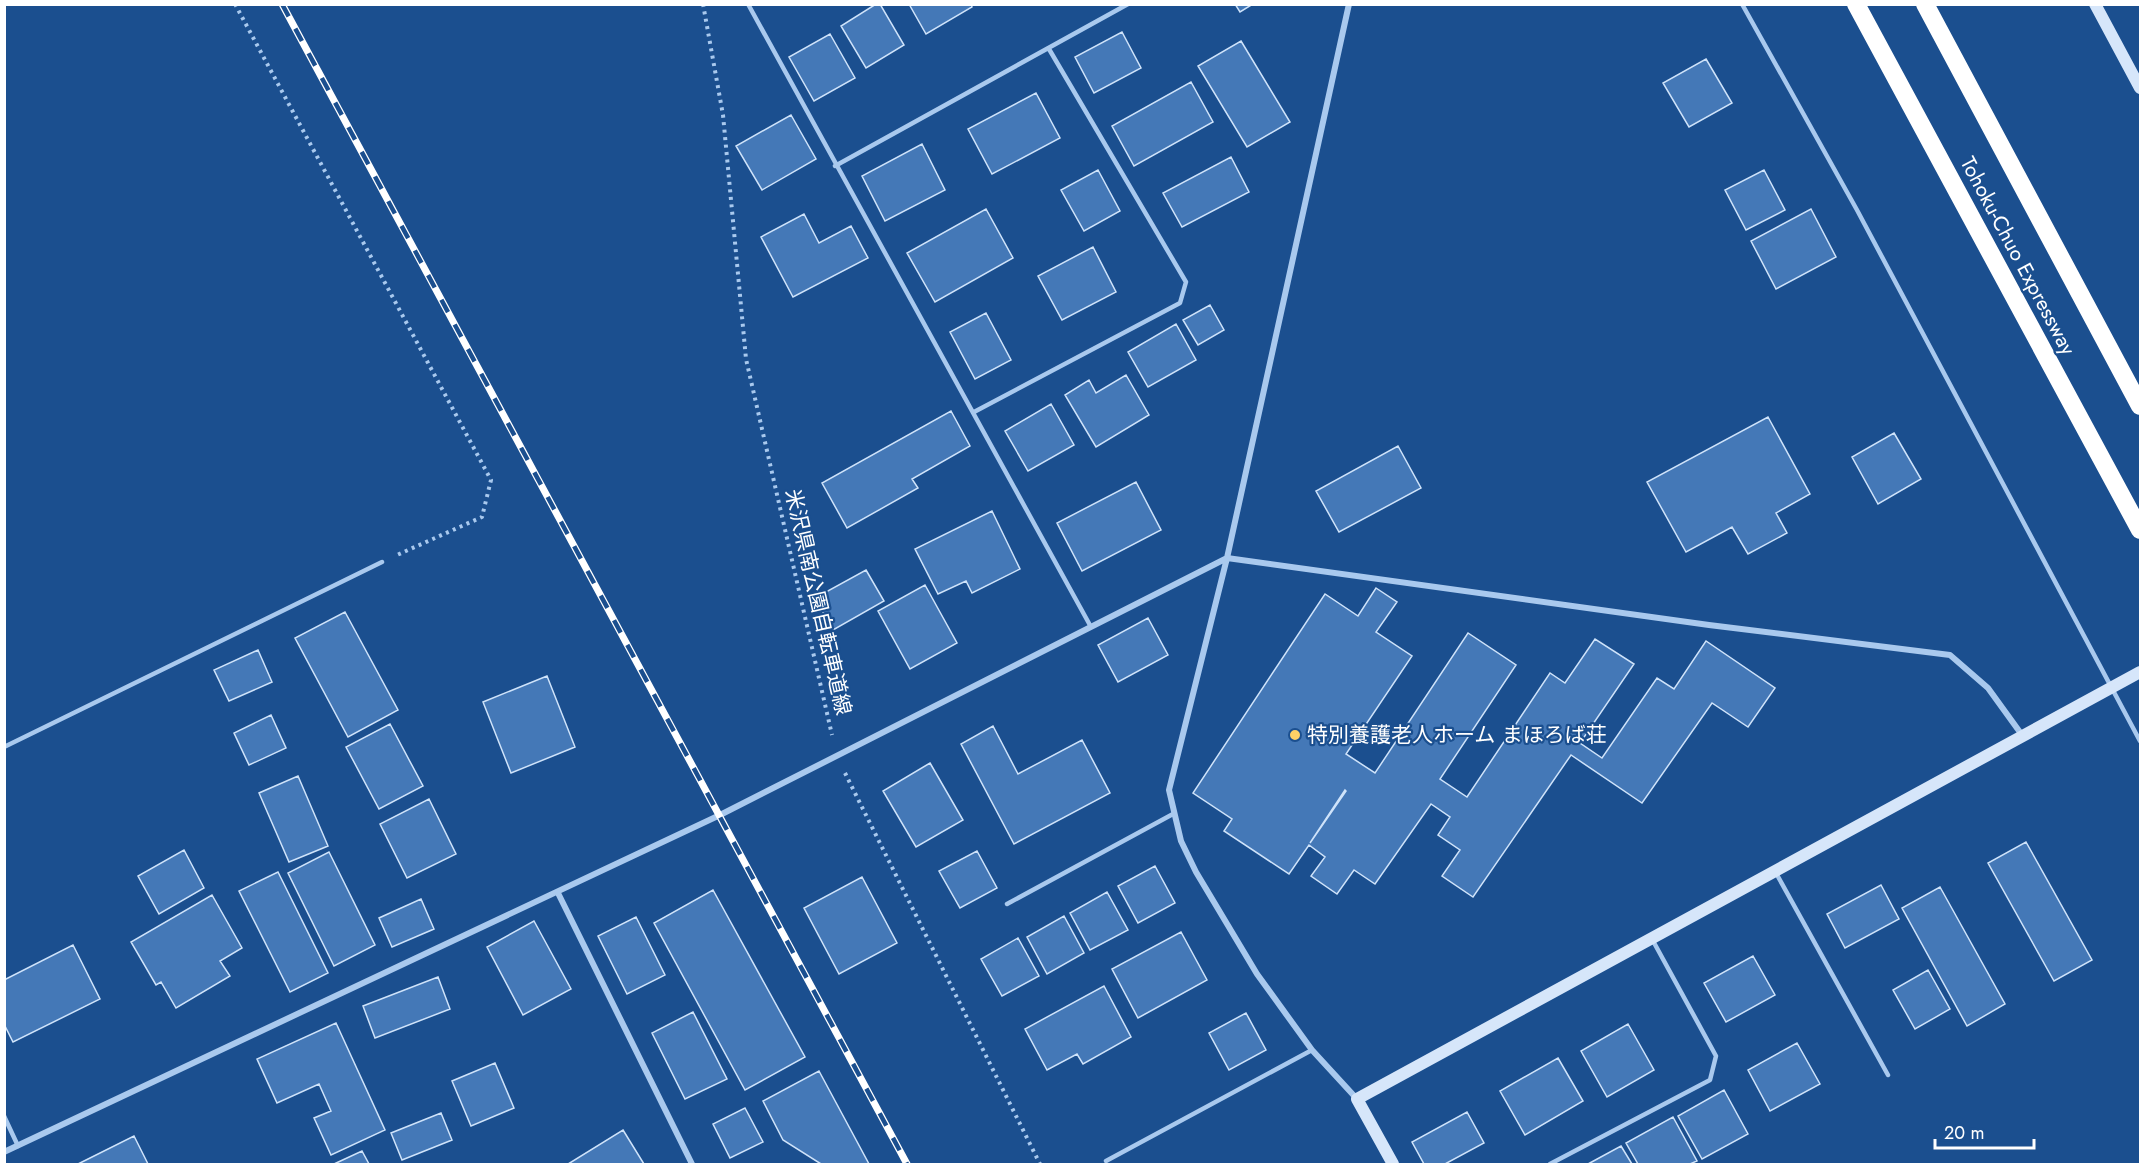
<svg xmlns="http://www.w3.org/2000/svg" width="2145" height="1169" viewBox="0 0 2145 1169" font-family="Jost,'Noto Sans JP',sans-serif">
	<rect width="100%" height="100%" fill="#1b4f8f"/>
	<!-- building -->
	<path fill="#4478b7" stroke="#cfe3fa" stroke-width="1.5" fill-rule="evenodd" d="M876 4H880L904 45 866 68 841 26Z
		M909 4H971L972 7 926 34Z
		M1235 4H1253L1240 12Z
		M1122 32 1141 68 1094 93 1075 57Z
		M830 34 855 78 814 101 789 57Z
		M1241 41 1290 122 1247 147 1198 66Z
		M1706 59 1732 103 1689 127 1663 83Z
		M1191 82 1213 122 1134 166 1112 126Z
		M1036 93 1060 138 992 174 968 129Z
		M791 115 816 159 762 190 736 146Z
		M922 144 945 190 885 221 862 176Z
		M1231 157 1249 192 1182 227 1163 193Z
		M1098 170 1120 211 1084 231 1061 190Z
		M1764 170 1785 210 1746 230 1725 190Z
		M986 209 1013 258 935 302 907 253Z
		M1811 209 1836 257 1776 289 1751 241Z
		M804 214 819 243 851 226 868 258 793 297 761 237Z
		M1093 247 1116 292 1062 320 1038 276Z
		M1210 305 1224 330 1198 345 1183 320Z
		M986 313 1011 360 975 379 950 332Z
		M1176 324 1196 360 1148 387 1128 352Z
		M1126 375 1149 415 1096 447 1065 395 1089 380 1096 393Z
		M1051 404 1074 445 1028 471 1005 431Z
		M951 411 970 446 912 479 918 488 847 528 822 483Z
		M1768 417 1810 494 1776 513 1787 533 1748 554 1732 527 1686 552 1647 482Z
		M1894 433 1921 479 1878 504 1852 457Z
		M1398 446 1421 488 1339 532 1316 491Z
		M1136 482 1161 530 1082 571 1057 523Z
		M992 511 1020 569 972 593 966 581 938 594 915 549Z
		M866 570 884 601 833 630 815 598Z
		M925 585 957 643 910 669 878 611Z
		M1376 588 1397 602 1376 632 1412 656 1346 754 1375 773 1468 633 1516 665 1440 779 1467 797 1550 673 1565 683 1595 639 1634 664 1580 743 1602 758 1657 678 1674 689 1706 641 1775 688 1748 727 1712 703 1642 803 1571 755 1473 897 1442 876 1460 850 1438 835 1450 817 1431 804 1375 884 1354 870 1337 894 1311 876 1325 857 1309 845 1289 874 1224 831 1232 819 1193 793 1325 594 1358 616ZM1345 790 1346 791 1310 843Z
		M345 612 398 710 348 737 295 638Z
		M1148 618 1168 655 1118 682 1098 645Z
		M258 650 272 682 229 701 214 670Z
		M547 676 575 747 511 773 483 702Z
		M271 715 286 748 249 765 234 733Z
		M390 724 423 786 379 809 346 747Z
		M993 726 1018 774 1082 740 1110 793 1014 844 961 744Z
		M930 763 963 820 916 847 883 791Z
		M298 776 328 846 289 862 259 793Z
		M429 799 456 854 407 878 380 824Z
		M2026 842 2092 960 2054 981 1988 863Z
		M184 850 204 888 159 914 138 876Z
		M977 851 997 888 960 908 939 871Z
		M329 852 375 945 334 966 288 873Z
		M1155 866 1175 903 1138 923 1118 886Z
		M278 872 328 973 290 992 239 891Z
		M862 877 897 943 839 974 804 908Z
		M1881 885 1899 919 1845 948 1827 914Z
		M1940 887 2005 1004 1967 1026 1902 908Z
		M713 890 805 1057 745 1090 654 923Z
		M1107 892 1128 930 1090 950 1070 913Z
		M212 895 242 948 220 961 230 976 176 1008 161 982 156 985 131 942Z
		M421 899 434 929 392 947 379 918Z
		M1064 916 1084 953 1047 974 1027 937Z
		M636 917 665 975 627 994 598 936Z
		M534 921 571 989 523 1015 487 947Z
		M1181 932 1207 980 1138 1018 1112 969Z
		M1018 938 1039 976 1002 996 981 959Z
		M73 945 100 999 13 1042 4 1024V980Z
		M1753 956 1775 995 1726 1022 1704 983Z
		M1928 970 1950 1009 1915 1029 1893 990Z
		M438 977 450 1009 375 1038 363 1006Z
		M1104 986 1131 1037 1083 1064 1077 1054 1047 1070 1025 1029Z
		M693 1012 727 1079 685 1099 652 1033Z
		M1246 1013 1266 1050 1229 1070 1209 1033Z
		M336 1023 385 1130 331 1155 314 1118 331 1111 319 1084 277 1103 257 1059Z
		M1628 1024 1654 1070 1607 1097 1581 1051Z
		M1797 1043 1820 1084 1770 1111 1748 1070Z
		M1558 1058 1583 1101 1525 1135 1500 1091Z
		M495 1063 514 1108 471 1126 452 1081Z
		M819 1071 869 1164H821L783 1140 763 1101Z
		M1724 1090 1748 1134 1702 1159 1678 1116Z
		M745 1108 763 1142 730 1158 713 1124Z
		M1467 1112 1484 1143 1445 1164H1424L1412 1142Z
		M441 1113 452 1140 402 1160 391 1133Z
		M1673 1117 1697 1161 1690 1164H1638L1626 1143Z
		M623 1130 644 1164H568Z
		M134 1136 148 1164H78Z
		M1621 1146 1632 1164H1588Z
		M362 1151 369 1164H334Z"/>
	<g fill="none" stroke-linecap="round" stroke-linejoin="round">
		<!-- path -->
		<path stroke="#a9c9ee" stroke-width="4" stroke-dasharray="3 4.5" stroke-linecap="butt" d="M235 4 491 480 482 517 397 555
			M703 4 723 115 746 359 832 735
			M845 773 1040 1164"/>
		<!-- lane -->
		<path stroke="#a9c9ee" stroke-width="4.5" d="M748 4 1091 627
			M1742 4 1857 210 2140 741
			M835 166 1128 4
			M974 412 1180 303 1186 282 1049 49
			M4 747 382 562
			M1776 873 1888 1075
			M1007 904 1173 814
			M4 1116 18 1146
			M1106 1161 1312 1050
			M1550 1164 1710 1080 1716 1056 1652 939"/>
		<!-- street -->
		<path stroke="#a9c9ee" stroke-width="6" d="M1349 4 1227 558 1169 790 1181 841 1196 872 1257 974 1312 1050 1357 1099
			M558 893 692 1164
			M4 1152 720 815 1227 558 1709 625 1950 655 1988 688 2022 735"/>
		<!-- secondary -->
		<path stroke="#d6e6fa" stroke-width="12" d="M2095 4 2140 88
			M1393 1164 1357 1099 2140 672"/>
		<!-- highway -->
		<path stroke="#fff" stroke-width="18" d="M1856 4 2140 530
			M1925 4 2140 406"/>
		<!-- rail casing -->
		<g stroke="#fff" stroke-width="7">
			<path id="rail" d="M282 4 907 1164"/>
		</g>
		<!-- rail -->
		<use href="#rail" stroke="#1b4f8f" stroke-width="4.5" stroke-dasharray="14" stroke-linecap="butt"/>
	</g>
	<!-- markers -->
	<circle fill="#ffd166" stroke="#1b4f8f" stroke-width="2" cx="1295" cy="735" r="6"/>
	<g text-anchor="middle" dominant-baseline="central" stroke-width="4.5" stroke-linejoin="round" paint-order="stroke">
		<!-- street labels -->
		<g font-size="21" fill="#fff" stroke="#1b4f8f">
			<text transform="translate(2018 256) rotate(62)">Tohoku-Chuo Expressway</text>
			<text transform="translate(818 602) rotate(77)">米沢県南公園自転車道線</text>
		</g>
		<!-- poi labels -->
		<g font-size="21" fill="#fff" stroke="#1b4f8f" text-anchor="start">
			<text x="1307" y="735">特別養護老人ホーム まほろば荘</text>
		</g>
	</g>
	<!-- border -->
	<rect width="2145" height="1169" fill="none" stroke="#ffffff" stroke-width="12"/>
	<!-- scale -->
	<path d="M1935 1139v9h99v-9" fill="none" stroke="#ffffff" stroke-width="3"/>
	<text x="1944" y="1139" font-size="18" fill="#ffffff" stroke="#1b4f8f" stroke-width="4.5" paint-order="stroke">20 m</text>
</svg>
